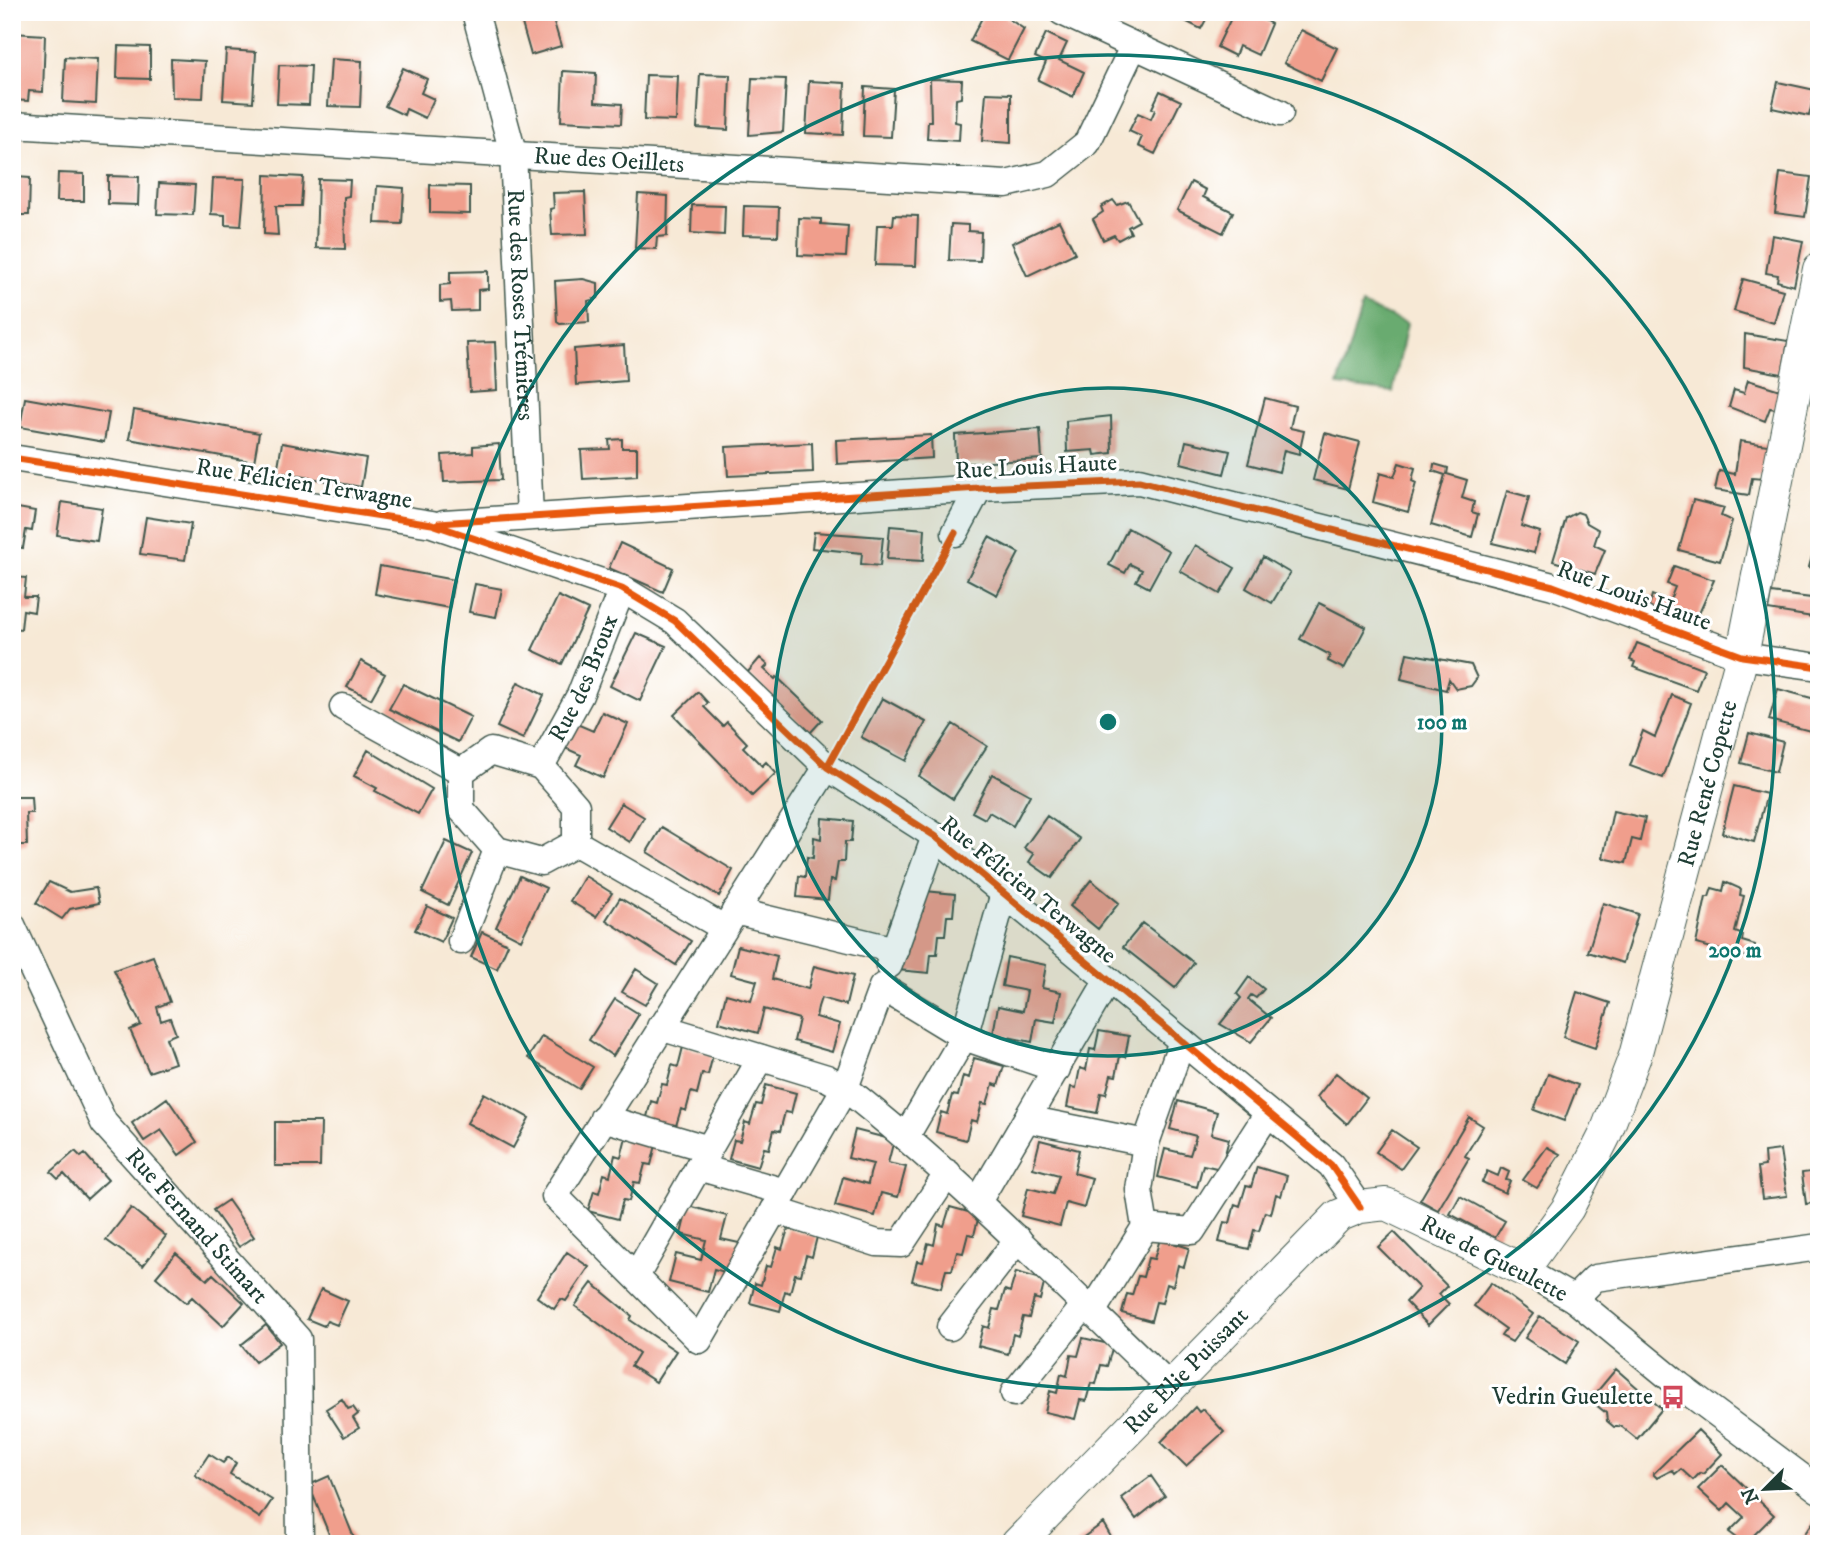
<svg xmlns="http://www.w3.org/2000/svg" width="1831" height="1556" viewBox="0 0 1831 1556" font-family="'IM FELL DW Pica',serif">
	<rect width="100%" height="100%" fill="#fff"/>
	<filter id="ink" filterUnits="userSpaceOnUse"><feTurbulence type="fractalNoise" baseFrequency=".0143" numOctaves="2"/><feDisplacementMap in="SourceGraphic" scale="14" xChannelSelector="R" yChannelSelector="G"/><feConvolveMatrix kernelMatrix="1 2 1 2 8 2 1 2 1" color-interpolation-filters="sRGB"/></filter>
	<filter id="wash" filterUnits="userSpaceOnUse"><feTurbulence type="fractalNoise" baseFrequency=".00686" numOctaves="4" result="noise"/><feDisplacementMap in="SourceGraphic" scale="28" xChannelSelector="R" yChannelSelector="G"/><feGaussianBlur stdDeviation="1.57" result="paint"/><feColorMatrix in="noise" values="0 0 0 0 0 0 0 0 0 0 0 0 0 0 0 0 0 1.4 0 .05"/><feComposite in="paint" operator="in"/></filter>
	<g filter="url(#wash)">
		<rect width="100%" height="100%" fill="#f7e9d6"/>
		<!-- forest -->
		<path fill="#69ab6f" stroke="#447452" stroke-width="2" d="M1362 305 1407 323 1393 392 1338 385Z"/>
		<g id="blocks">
			<!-- building -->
			<path fill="#f09e8c" d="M551 12 561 46 531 55 521 20Z
				M985 12H998L1024 29 1008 60 970 41Z
				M1167 12H1210L1201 29Z
				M1234 12H1251L1271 24 1258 55 1239 46 1235 56 1217 47Z
				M1301 30 1337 48 1321 81 1284 63Z
				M12 33 45 35 43 92 29 91 28 101 12 100Z
				M1046 33 1067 43 1059 60 1084 72 1073 97 1038 80 1046 62 1035 57Z
				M118 46 150 47V79L117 78Z
				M226 50 256 52 253 102 223 100Z
				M65 57 98 59 96 104 63 102Z
				M171 59 205 61 203 98 172 97Z
				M331 59 362 61 360 107 328 106Z
				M279 65 311 66 309 105 277 104Z
				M403 68 427 79 421 93 434 99 425 118 406 109 404 115 385 106Z
				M563 71 596 73 595 102 622 104 621 124 561 121Z
				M700 74 730 75 728 130 697 128Z
				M646 75 678 76 676 121 644 120Z
				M752 78 786 79 783 132 749 135Z
				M930 79 962 80 961 98 956 99 955 122 960 123 959 141 927 139 928 121H931Z
				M809 81 845 83 843 135 806 133Z
				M1778 82 1815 90 1809 116 1772 108Z
				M865 87 894 89 891 137 863 136Z
				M1160 91 1181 101 1155 154 1138 146 1142 137 1129 131 1138 113 1151 119 1155 110 1152 108Z
				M986 93 1011 94V143L982 141Z
				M12 173 16 177 30 178 29 215H12Z
				M58 173 84 174V201H57Z
				M1780 173 1811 177 1805 217 1775 213Z
				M265 175 303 177 301 206H276L278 235 264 234Z
				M108 176 139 177 138 205 108 204Z
				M213 178 245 179 241 226 225 225V215L211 214Z
				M318 179 350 180 349 196 344 197 345 249 316 248Z
				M1191 182 1206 190 1203 197 1233 212 1223 233 1177 210Z
				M159 183 195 185 193 215 157 214Z
				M430 185 470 186V214L430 213Z
				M377 186 404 188 402 224 375 223Z
				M585 192 587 234 552 235 550 209 554 208 553 193Z
				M638 194 668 196 667 236 657 237 656 249 635 248Z
				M1113 200 1117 205 1128 201 1139 221 1128 227 1131 233 1118 240 1114 235 1103 240 1093 219 1103 212 1101 207Z
				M692 205 725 206 724 235 691 233Z
				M744 206 779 207 778 236 743 235Z
				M894 215 918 216 916 266 875 265 877 225H893Z
				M799 218 821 219V224L848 226 846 257 798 255Z
				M1059 221 1075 253 1027 276 1012 243Z
				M951 224 968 225V231L981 232 980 261 949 260Z
				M1772 235 1803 241 1794 286 1777 281 1778 275 1766 273Z
				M488 271V289L478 290V310L452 311 451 301 440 302V285L450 284V272Z
				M583 279 598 283V298L588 301 589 322 560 324 557 322 555 281Z
				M1743 279 1783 290 1774 323 1734 311Z
				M1745 334 1788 341 1782 374 1744 367Z
				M495 342 497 390 470 392 467 343Z
				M624 345 626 381 576 385 574 349Z
				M1748 380 1780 390 1775 409 1770 408 1765 421 1729 407 1734 390 1744 393Z
				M25 398 109 413 104 442 20 427Z
				M1265 398 1295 406 1290 428 1304 431 1299 454 1284 450 1279 472 1248 464Z
				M134 410 259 433 254 462 129 439Z
				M1111 416 1112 453 1095 455 1094 450 1067 452 1066 421Z
				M1040 429 1042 459 956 464 955 435Z
				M1325 433 1360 442 1348 489 1313 480Z
				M931 435 932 458 837 464 836 440Z
				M622 439V448H637V476L583 479 581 450 610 449 609 440Z
				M1186 441 1230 451 1224 474 1181 463Z
				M1740 441 1768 445 1763 479 1752 478 1749 495 1715 490 1719 471 1735 474Z
				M282 443 366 458 361 487 277 472Z
				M812 443 813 472 728 476 726 447Z
				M499 444 501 480 444 482 442 455 473 453V446Z
				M1399 463 1415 468 1412 481 1416 483 1408 512 1373 502 1380 473 1394 477Z
				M1434 464 1448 468 1447 474 1467 480 1462 498 1474 502 1472 512 1478 514 1472 537 1431 525 1445 475 1433 471Z
				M1507 491 1529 497 1521 526 1540 532 1534 553 1492 543Z
				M1693 500 1724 508 1721 516 1732 521 1720 561 1679 550Z
				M62 502 102 508 97 541 57 535Z
				M12 507 35 511 32 531 26 530 23 548 12 546Z
				M1577 512 1583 514 1587 523 1599 530 1594 545 1605 550 1595 574 1553 561 1566 518Z
				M146 517 191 524 185 560 140 554Z
				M890 526 925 529 923 561 887 559Z
				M1128 528 1169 551 1149 588 1136 581 1142 570 1130 564 1125 573 1109 565Z
				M814 532 883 537 880 566 861 564 862 553 812 548Z
				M1818 535H1819V570L1809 567Z
				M989 537 1019 553 997 595 967 579Z
				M620 543 673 568 663 592 609 568Z
				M1195 545 1235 568 1220 594 1180 571Z
				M1263 557 1290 573 1272 603 1246 588Z
				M380 566 454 580 449 608 375 594Z
				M1674 566 1714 580 1693 627 1648 610 1652 595 1669 602 1675 587 1667 584Z
				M12 577 26 578 24 597H36L34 612 23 610 21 629 12 628Z
				M475 584 502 589 496 617 469 612Z
				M1771 593 1819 599V618L1768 610Z
				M558 596 588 610 562 664 532 650Z
				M1319 603 1366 627 1344 669 1328 661 1330 655 1300 639Z
				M636 633 666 646 640 701 610 686Z
				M1637 643 1704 669 1696 690 1633 667 1635 662 1630 660Z
				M1407 653 1471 665 1477 678 1471 686 1456 689 1449 679 1446 690 1401 679Z
				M760 658 768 665 764 669 775 679 777 677 822 720 810 733 747 673Z
				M361 661 385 674 371 699 347 687Z
				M518 682 544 695 523 739 497 727Z
				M403 684 471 717 458 742 389 709Z
				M12 685H18L17 711 12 710Z
				M1778 689 1819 700V729L1814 732 1769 720Z
				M698 692 708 703 704 707 723 726 727 722 747 743 743 747 762 766 766 762 776 773 752 796 674 715Z
				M1672 695 1691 703 1663 778 1630 766 1643 731 1655 737Z
				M882 698 926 722 906 761 861 737Z
				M602 712 628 724 603 778 576 765 581 755 565 748 577 724 593 731Z
				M953 724 987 746 953 799 919 776Z
				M1749 733 1783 742 1776 772 1741 763Z
				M368 750 432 789 418 814 375 791 377 788 354 776Z
				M992 774 1030 795 1013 826 989 812 985 819 972 812Z
				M1734 786 1767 794 1754 842 1722 833Z
				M12 797H31L32 813H26L27 845H12Z
				M621 803 644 817 630 842 606 827Z
				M1613 811 1645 818 1640 841 1632 839 1626 863 1603 858Z
				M1047 816 1080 839 1052 878 1029 862 1034 854 1024 848Z
				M822 818 853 821 851 842H845L844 862H838L835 881 830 880 828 900 797 897 799 876 805 877 807 857 813 858 814 837 821 839Z
				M662 827 733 870 719 896 647 852Z
				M446 841 472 853 448 905 422 892Z
				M520 876 546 888 521 940 496 927Z
				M585 876 612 893 596 917 570 901Z
				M1091 880 1119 903 1098 929 1070 906Z
				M49 882 70 892 96 888 99 903 70 909 62 919 36 903Z
				M1725 882 1741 889 1740 895 1744 896 1735 932 1743 935 1742 941 1755 945 1752 958 1696 944 1706 897H1709L1712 888 1723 891Z
				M925 891 955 894 953 916H947L945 935H939L937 954H931L929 973 898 970 908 930 915 931 917 910 923 911Z
				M620 898 691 941 676 965 606 920Z
				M1603 903 1638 914 1623 963 1588 952Z
				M427 906 452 918 441 942 415 930Z
				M1143 923 1194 963 1175 988 1123 947Z
				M482 932 508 944 497 969 471 957Z
				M738 946 777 956 772 979 808 989 814 966 853 976 846 1005 821 998 818 1007 816 1017 840 1024 832 1052 794 1041 799 1019 764 1009 758 1033 719 1022 726 994 751 1001 757 981 731 974Z
				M153 956 170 1002 157 1007 161 1021 170 1018 176 1034 166 1038 175 1063 149 1072 130 1030 141 1025 114 970Z
				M1007 957 1046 965 1042 988 1061 992 1055 1022 1036 1019 1032 1042 993 1034 998 1006 1023 1011 1027 991 1002 986Z
				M636 969 658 983 645 1005 622 992Z
				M1249 977 1264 989 1256 998 1251 995 1248 999 1271 1018 1251 1042 1220 1024 1241 998 1237 994Z
				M1577 992 1610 1003 1595 1048 1563 1037Z
				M615 999 639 1014 613 1056 589 1040Z
				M1099 1031 1129 1036 1125 1057 1120 1056 1116 1076 1111 1075 1106 1094 1101 1093 1097 1113 1067 1107 1071 1087 1076 1088 1080 1068 1086 1070 1090 1049 1095 1050Z
				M542 1036 593 1067 579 1089 528 1058Z
				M683 1047 713 1055 708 1075 702 1074 697 1094 691 1092 686 1111 681 1109 675 1129 646 1121 651 1101 657 1103 662 1084 667 1085 672 1065 678 1067Z
				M974 1058 1004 1066 998 1086 993 1084 987 1104 982 1103 977 1122 971 1120 966 1140 936 1132 941 1112 947 1114 952 1095 958 1096 963 1076 969 1078Z
				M1336 1073 1367 1098 1347 1124 1317 1097Z
				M1548 1074 1578 1085 1564 1121 1534 1110Z
				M766 1085 796 1093 791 1113 785 1112 780 1131 774 1130 769 1149 764 1148 758 1167 729 1159 734 1140 740 1141 745 1122 750 1124 756 1104 761 1105Z
				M484 1093 529 1118 513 1148 467 1123Z
				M167 1098 197 1142 179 1155 161 1130 144 1141 132 1123Z
				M1178 1101 1217 1112 1211 1134 1229 1139 1221 1169 1203 1165 1197 1187 1158 1177 1165 1149 1190 1155 1196 1136 1170 1129Z
				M1469 1117 1483 1126 1465 1156 1469 1158 1438 1210 1420 1200Z
				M275 1122H321L320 1166H275Z
				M855 1130 894 1140 888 1163 906 1167 898 1197 881 1193 875 1216 835 1206 843 1177 868 1184 870 1174 873 1164 848 1158Z
				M1392 1130 1417 1147 1401 1169 1376 1152Z
				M626 1137 656 1145 651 1165 645 1164 640 1183 634 1182 629 1201 623 1200 618 1219 588 1211 594 1191 599 1193 604 1174 610 1176 615 1155 621 1157Z
				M1040 1140 1079 1150 1074 1173 1092 1178 1084 1208 1066 1203 1060 1226 1021 1216 1028 1188 1053 1194 1059 1175 1033 1168Z
				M1547 1147 1560 1154 1537 1188 1523 1180Z
				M1780 1150 1787 1196 1762 1199 1758 1167 1765 1166 1764 1152Z
				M75 1151 81 1157 85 1154 108 1180 87 1199 64 1174 58 1179 51 1172Z
				M1257 1167 1287 1176 1281 1196 1276 1194 1271 1214 1265 1212 1259 1231 1254 1230 1249 1249 1219 1242 1224 1222 1230 1223 1235 1204 1240 1206 1246 1186 1251 1187Z
				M1501 1168 1509 1172 1506 1180 1510 1181 1505 1193 1482 1182 1487 1171 1498 1176Z
				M1819 1171V1202L1806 1204 1802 1173Z
				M1460 1196 1505 1221 1495 1238 1450 1214Z
				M228 1200 254 1237 239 1247 213 1210Z
				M688 1206 727 1216 721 1239 739 1243 732 1274 714 1269 708 1292 669 1282 676 1254 701 1260 706 1240 681 1234Z
				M950 1207 979 1215 974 1235 968 1234 963 1253 957 1252 952 1270H946L941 1288 912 1281 917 1261 923 1262 928 1243 934 1245 938 1224 944 1226Z
				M131 1208 166 1236 143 1266 106 1240Z
				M788 1229 817 1237 812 1257 806 1255 801 1275 795 1274 790 1293 785 1291 780 1311 750 1303 755 1283 761 1285 766 1266 771 1267 777 1247 782 1249Z
				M1394 1232 1447 1286 1439 1294 1449 1304 1428 1325 1406 1302 1419 1288 1378 1247Z
				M1160 1239 1189 1248 1184 1267 1178 1265 1173 1286 1167 1284 1162 1303 1156 1302 1151 1321 1122 1313 1127 1294 1132 1295 1138 1276 1143 1277 1148 1258 1154 1259Z
				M567 1252 589 1267 566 1301 561 1299 554 1309 537 1297Z
				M176 1253 207 1280 213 1274 244 1303 223 1326 192 1297 186 1303 156 1277Z
				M1016 1272 1045 1280 1040 1300 1034 1298 1029 1318 1023 1317 1018 1336 1013 1334 1008 1354 978 1346 983 1326 989 1328 994 1309 999 1310 1005 1290 1010 1292Z
				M592 1283 632 1316 630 1320 676 1351 656 1382 631 1366 639 1353 575 1306Z
				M1491 1283 1533 1314 1512 1342 1501 1336 1506 1329 1474 1306Z
				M321 1289 348 1301 337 1325 327 1321 324 1326 307 1319Z
				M1540 1316 1579 1341 1565 1364 1525 1338Z
				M266 1325 280 1343 255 1362 241 1345Z
				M1083 1338 1113 1345 1107 1366 1101 1365 1096 1384 1091 1383 1086 1401 1080 1400 1075 1419 1045 1412 1050 1391 1057 1393 1061 1374 1067 1376 1071 1355 1078 1356Z
				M1616 1369 1662 1409 1637 1439 1621 1426 1614 1427 1607 1421 1606 1413 1590 1400Z
				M342 1399 348 1409 353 1407 358 1414 353 1418 359 1428 344 1437 326 1409Z
				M1195 1407 1199 1412 1203 1409 1224 1432 1186 1466 1161 1442Z
				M1698 1430 1722 1454 1703 1474 1700 1473 1693 1480 1681 1469 1675 1474 1672 1470 1657 1478 1653 1474Z
				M209 1454 223 1463 228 1457 236 1463 230 1474 272 1500 260 1518 195 1475Z
				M1722 1465 1774 1515 1745 1544 1729 1532 1744 1517 1729 1503 1722 1511 1698 1489Z
				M329 1476 356 1543 353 1544H333L309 1485Z
				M1151 1476 1165 1496 1136 1519 1121 1498Z
				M1814 1521 1819 1524V1544H1797Z
				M1103 1523 1115 1544H1074Z"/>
		</g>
	</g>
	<g filter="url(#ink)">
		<use href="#blocks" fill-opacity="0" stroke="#3f574c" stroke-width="2"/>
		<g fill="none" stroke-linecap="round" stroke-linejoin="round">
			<!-- minor casing -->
			<g stroke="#3f574c" stroke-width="29">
				<g id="minor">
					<path id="s1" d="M475 12 513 153 530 516"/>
					<path d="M1062 12 1280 113"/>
					<path id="s2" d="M12 125 1006 184 1048 174 1087 143 1133 47"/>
					<path d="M12 458 432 524 622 589 675 621 827 767 935 836 1331 1165 1360 1207"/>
					<path d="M444 523 979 488 1139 481 1553 586 1742 656 1819 667"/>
					<path d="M955 533 979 488"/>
					<path d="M343 707 461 772"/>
					<path d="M491 751 541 766 576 806V843L541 862 497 850 461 809V772Z"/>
					<path id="s3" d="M541 766 580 695 622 589"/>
					<path d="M576 843 724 928"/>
					<path d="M1004 893 964 1037 1057 1069"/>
					<path d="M735 911 895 950"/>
					<path id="s4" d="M12 925 104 1123 298 1339 300 1544"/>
					<path d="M461 941 497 850"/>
					<path d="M889 965 935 836"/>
					<path d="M660 1027 827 1078 845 1088 699 1340 555 1196 827 767"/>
					<path d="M603 1118 709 1149"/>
					<path d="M1027 1119 1146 1143"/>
					<path d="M906 1136 964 1037 882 987 845 1088C961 1179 1063 1285 1170 1387"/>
					<path d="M698 1167 785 1192"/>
					<path d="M979 1200 1108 980"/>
					<path d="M774 1210 877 1243 901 1244 948 1173"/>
					<path d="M1145 1227 1192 1231 1268 1113"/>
					<path d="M1523 1270 1574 1299 1679 1385 1819 1490"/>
					<path d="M636 1276 761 1058"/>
					<path d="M1574 1299 1595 1278 1819 1247"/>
					<path d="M1092 1312 1145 1227 1139 1190 1146 1143 1182 1041"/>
					<path d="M950 1327 1018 1239"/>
					<path d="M1014 1393 1085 1305"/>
				</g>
			</g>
			<!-- tertiary casing -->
			<g stroke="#3f574c" stroke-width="34">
				<g id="tertiary">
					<path id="s5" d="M1017 1544 1338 1216 1360 1207 1386 1204 1523 1270 1568 1208 1605 1135 1635 1056 1742 656 1819 269"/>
				</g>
			</g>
			<!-- minor -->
			<use href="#minor" stroke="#fff" stroke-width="26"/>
			<!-- tertiary -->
			<use href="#tertiary" stroke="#fff" stroke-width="32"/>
			<!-- cycleway casing -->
			<g stroke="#fff" stroke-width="11">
				<path id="cycleway" d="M12 458 432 524 622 589 675 621 827 767 935 836 1331 1165 1360 1207
					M439 523 979 488 1139 481 1553 586 1742 656 1819 667
					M827 767 955 533"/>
			</g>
			<!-- cycleway -->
			<use href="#cycleway" stroke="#e8590c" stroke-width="7"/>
		</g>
	</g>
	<!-- distance rings -->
	<circle cx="1108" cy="722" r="334" fill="#0f766e" fill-opacity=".12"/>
	<g fill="none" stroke="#0f766e" stroke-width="3.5">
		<circle cx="1108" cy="722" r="334"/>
		<circle cx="1108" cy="722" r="667"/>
	</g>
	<!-- icons -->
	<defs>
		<g id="bus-bare" transform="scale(1.89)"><path d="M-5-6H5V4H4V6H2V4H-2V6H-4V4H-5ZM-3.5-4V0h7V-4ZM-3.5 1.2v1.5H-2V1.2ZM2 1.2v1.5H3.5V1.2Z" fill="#d1495b" stroke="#fff" stroke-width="2.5" paint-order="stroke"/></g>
	</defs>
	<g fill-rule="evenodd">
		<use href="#bus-bare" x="1673" y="1397"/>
	</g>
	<g text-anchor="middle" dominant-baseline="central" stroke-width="6" stroke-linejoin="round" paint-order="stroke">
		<!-- street labels -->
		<g font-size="24" fill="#1f3d34" stroke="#fff">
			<text stroke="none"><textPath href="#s2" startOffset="598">Rue des Oeillets</textPath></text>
			<text stroke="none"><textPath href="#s1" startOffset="298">Rue des Roses Trémières</textPath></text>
			<text transform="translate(1036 467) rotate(-3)">Rue Louis Haute</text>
			<text transform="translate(304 484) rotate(9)">Rue Félicien Terwagne</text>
			<text transform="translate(1634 596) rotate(20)">Rue Louis Haute</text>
			<text stroke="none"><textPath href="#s3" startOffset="98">Rue des Broux</textPath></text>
			<text stroke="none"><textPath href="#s5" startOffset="1186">Rue René Copette</textPath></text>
			<text transform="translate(1028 890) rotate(39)">Rue Félicien Terwagne</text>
			<text stroke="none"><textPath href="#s4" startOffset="357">Rue Fernand Stimart</textPath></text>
			<text transform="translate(1494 1259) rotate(27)">Rue de Gueulette</text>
			<text stroke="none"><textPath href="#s5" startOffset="242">Rue Elie Puissant</textPath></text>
		</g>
		<!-- poi labels -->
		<g font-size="24" fill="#1f3d34" stroke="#fff" text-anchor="end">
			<text x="1653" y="1397">Vedrin Gueulette</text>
		</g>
	</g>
	<circle cx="1108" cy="722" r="10" fill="#0f766e" stroke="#fff" stroke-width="3.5"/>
	<g font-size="21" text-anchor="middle" font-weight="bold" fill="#0f766e" stroke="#fff" stroke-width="6" stroke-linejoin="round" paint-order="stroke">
		<text x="1442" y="729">100 m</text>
		<text x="1735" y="957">200 m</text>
	</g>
	<!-- margin -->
	<rect width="1831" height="1556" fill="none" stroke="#fff" stroke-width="42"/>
	<!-- north arrow -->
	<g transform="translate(1765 1489) rotate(246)" stroke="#ffffff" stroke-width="5" paint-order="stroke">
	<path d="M0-5L12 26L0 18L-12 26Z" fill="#1f3d34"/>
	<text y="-10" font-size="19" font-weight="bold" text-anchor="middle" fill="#1f3d34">N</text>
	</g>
</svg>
